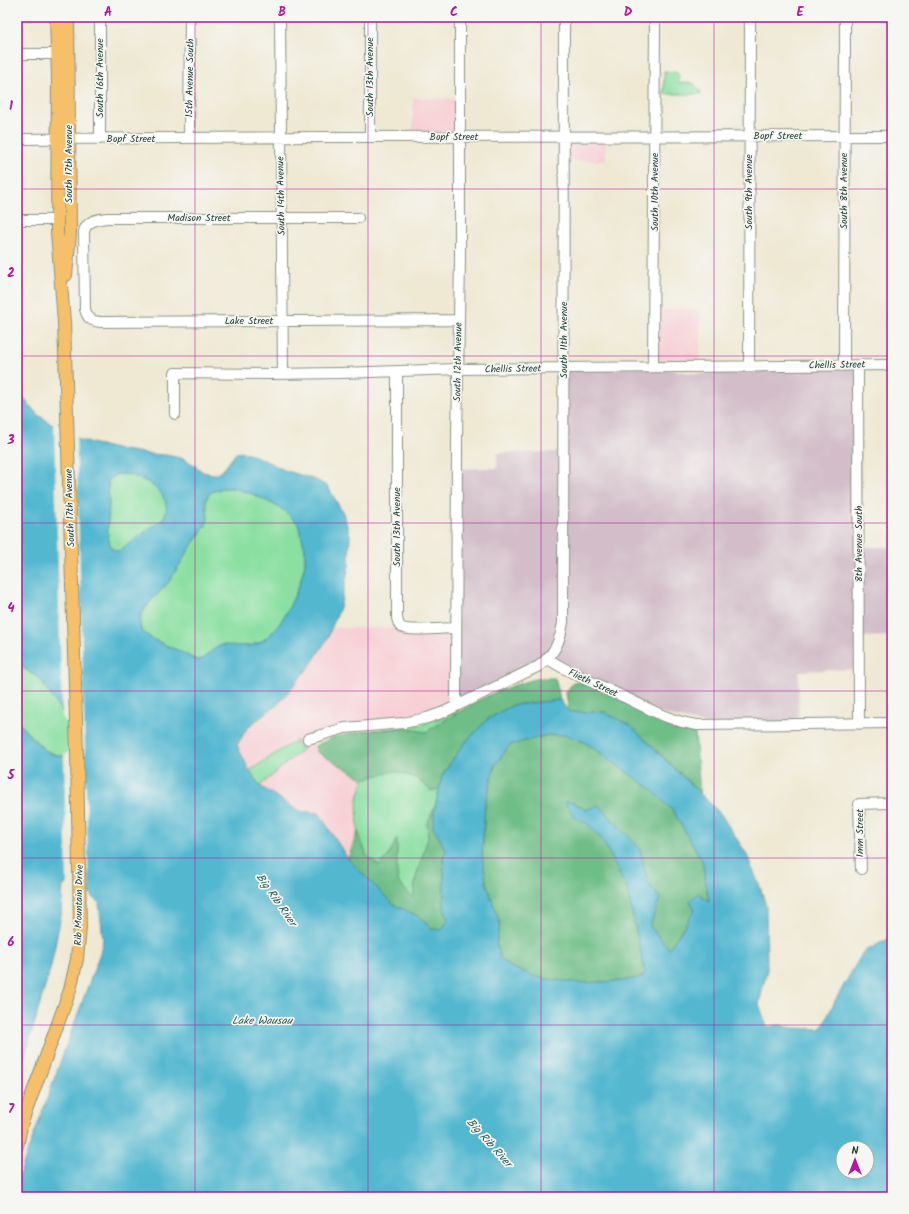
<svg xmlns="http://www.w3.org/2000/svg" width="909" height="1214" viewBox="0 0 909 1214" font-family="Kalam,sans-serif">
	<rect width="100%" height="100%" fill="#f6f6f2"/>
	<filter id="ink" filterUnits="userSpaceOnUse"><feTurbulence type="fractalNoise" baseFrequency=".025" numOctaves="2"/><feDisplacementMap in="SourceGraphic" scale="8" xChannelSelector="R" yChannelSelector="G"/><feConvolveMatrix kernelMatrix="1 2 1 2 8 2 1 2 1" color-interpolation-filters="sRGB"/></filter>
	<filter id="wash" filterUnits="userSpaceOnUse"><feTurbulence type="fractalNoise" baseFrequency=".012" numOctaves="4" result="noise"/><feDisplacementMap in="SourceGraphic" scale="16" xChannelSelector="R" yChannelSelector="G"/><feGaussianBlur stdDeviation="0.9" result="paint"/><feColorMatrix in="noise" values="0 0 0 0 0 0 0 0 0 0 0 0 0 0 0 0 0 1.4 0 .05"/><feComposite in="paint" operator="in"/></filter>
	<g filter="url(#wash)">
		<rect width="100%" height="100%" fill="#efe9d4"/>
		<!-- built -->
		<path fill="#f7cfd4" d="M413 98 460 99V137H413Z
			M564 136H606V161H564Z
			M701 309 700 362 653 367 654 310Z
			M332 628H455L456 706 444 712 308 739 315 746 317 752 364 779 357 801 358 831 348 859 319 813 299 811 260 786 249 770 237 745 248 727 278 704 327 639Z"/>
		<!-- industrial -->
		<path fill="#d2bdc8" d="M858 365 863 547H892V636L859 637V669L799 671 798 724 710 725 663 714 548 659 456 706 457 469 497 468V453L558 452 563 450 564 368 653 367 698 374 725 373 749 366Z"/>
		<!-- green -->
		<path fill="#8adfa1" stroke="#548e6a" d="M664 71 676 72 679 76V83H693L701 92V94H664Z
			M117 474C121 474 126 474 130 475 147 479 176 497 164 519L119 551 113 550C104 536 109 519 109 503 110 497 107 489 108 483 109 479 113 476 117 474Z
			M223 488H233L253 494 284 510 298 524 305 549V564L299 586 288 610 278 626 270 635 259 643 249 646 222 645 214 649 203 659 196 660 177 650 152 639 141 630 140 621 143 612 206 525 208 518 206 499 211 492Z
			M17 663 29 672 39 678 71 725 74 751 68 755 60 756 46 751 25 730 17 720Z
			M456 712 458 752 448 920 348 859 358 831 357 801 364 779 365 731 412 726 423 724Z
			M296 740 297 746 304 748 260 786 249 771Z"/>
		<!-- forest -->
		<path fill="#6fbe87" stroke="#477e5e" d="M538 678H555L558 690 560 700 513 705 488 719 462 746 442 776 439 789 431 791 416 778 395 771 364 779 317 752 315 746 334 737 365 731 387 729H410L426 732 473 703 500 690Z
			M573 682 585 683 687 732 695 733 700 793 648 742 604 712H569L566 693Z
			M547 735H566L585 742 651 789 673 811 702 860 709 901H690L695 910 669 949 650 926 660 898 648 883 640 849 599 806 586 810 572 802H565L573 816 587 823 603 841 627 889 645 972 642 977 622 981 580 983 540 978 510 967 500 958 496 944 500 924 486 882 482 856 485 803 495 765 510 745Z
			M435 806 433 828 437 833 446 851 443 857 444 874V907L448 920 442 930 432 929 418 916 394 905 348 859 358 831 367 856 379 866 389 855 397 838V872L399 883 413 898 416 876 428 838 427 824Z"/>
		<!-- water -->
		<path fill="#52b7d0" stroke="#387a82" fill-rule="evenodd" d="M17 391 38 415 60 430 81 440 111 448 149 454 166 455 181 458 193 464 203 472 213 474H217L224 469 236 453 243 452 260 458 284 470 316 480 328 487 343 513 350 535 349 566 340 607 327 639 310 666 278 704 248 727 237 745 249 770 260 786 299 811 319 813 348 859 394 905 418 916 432 929 442 930 448 920 444 907V874L443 857 446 851 437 833 433 828 435 806 442 776 462 746 488 719 513 705 560 700 569 712H604L631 726 720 813 746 853 760 887 766 906 767 970 759 1004 767 1027 780 1025 791 1028 821 1029 836 999 863 952 892 937V1197H17V1181L100 953 103 939 99 903 90 894 86 883 63 885 61 915 51 966 28 1046 17 1076V720C26 733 43 753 59 756 65 757 69 754 74 751L71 725 39 678 29 672 17 663ZM117 474C121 474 126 474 130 475 148 479 176 497 163 519L119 551 113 550C104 536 109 519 109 503 110 497 107 489 108 483 109 479 113 476 117 474ZM223 488H233L253 494 284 510 298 524 305 549V564L299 586 288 610 278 626 270 635 259 643 249 646 222 645 214 649 203 659 196 660 177 650 152 639 141 630 140 621 143 611 150 602 169 582 192 545 206 525 208 518 206 499 211 492ZM547 735H566L585 742 651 789 673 811 702 860 709 901 698 893 690 901 695 910 669 949 650 926 660 898 648 883 640 849 599 805 586 810 572 802H565L574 817 587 823 603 841 627 889 645 972 642 977 622 981 580 983 540 978 510 967 500 958 496 944 500 924 486 882 482 856 485 803 495 765 510 745ZM843 1148H867V1172H843Z"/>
		<!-- pier -->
		<path fill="#efe9d4" d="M54 423 61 428 76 435 89 895 85 885 67 886 64 754 67 753 72 750 74 741 69 726 62 717Z"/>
	</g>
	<g filter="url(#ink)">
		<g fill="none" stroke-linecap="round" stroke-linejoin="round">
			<!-- minor casing -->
			<g stroke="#879384" stroke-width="12">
				<path id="minor" d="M280 17 283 374
					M370 17V137
					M17 54H57
					M189 138 190 17
					M17 139 324 137 892 136
					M100 139V17
					M358 218H107C97 219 86 221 84 232L85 309C87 318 91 321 100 322L459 320
					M17 220H57
					M844 365 845 17
					M858 365 859 724
					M749 366 750 17
					M653 367 655 17
					M397 372V618C398 621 398 625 401 627 407 632 445 628 455 628
					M175 414V373L271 374 341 373 458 369 892 365
					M548 659C571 674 597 684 622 696 648 708 668 721 697 725L892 723
					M456 706 457 439 460 259V17
					M308 739 345 728 403 723 427 718 444 712 539 666C555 653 560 642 563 622L564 17
					M861 869 859 804 892 803"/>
			</g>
			<!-- major casing -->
			<g stroke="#879384" stroke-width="14">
				<path id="major" d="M66 275 70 234 68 17
					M17 1129 23 1119 43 1065 70 990 77 959 80 927 77 754 67 415 64 322 57 232 58 77 56 17
					M17 1146 22 1122"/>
			</g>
			<!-- minor -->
			<use href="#minor" stroke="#fff" stroke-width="10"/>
			<!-- major -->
			<use href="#major" stroke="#f6c06b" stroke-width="12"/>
		</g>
	</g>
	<!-- grid -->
	<path fill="none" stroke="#b5179e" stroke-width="1" stroke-opacity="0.55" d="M195 17V1197M368 17V1197M541 17V1197M714 17V1197M17 189H892M17 356H892M17 523H892M17 691H892M17 858H892M17 1025H892"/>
	<g text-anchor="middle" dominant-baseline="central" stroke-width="3.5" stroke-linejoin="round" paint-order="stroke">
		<!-- street labels -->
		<g font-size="10" fill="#1f3d34" stroke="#f6f6f2">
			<text transform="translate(370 77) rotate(-90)">South 13th Avenue</text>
			<text transform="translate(100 78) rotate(-90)">South 16th Avenue</text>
			<text transform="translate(190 78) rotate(-89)">15th Avenue South</text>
			<text x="778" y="136">Bopf Street</text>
			<text x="454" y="137">Bopf Street</text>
			<text x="131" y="139">Bopf Street</text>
			<text transform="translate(69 164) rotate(-90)">South 17th Avenue</text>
			<text transform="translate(844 191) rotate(-90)">South 8th Avenue</text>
			<text transform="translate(655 192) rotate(-90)">South 10th Avenue</text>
			<text transform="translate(749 192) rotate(-90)">South 9th Avenue</text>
			<text transform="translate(281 196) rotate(-91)">South 14th Avenue</text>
			<text x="199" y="218">Madison Street</text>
			<text x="249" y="321">Lake Street</text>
			<text transform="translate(564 340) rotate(-90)">South 11th Avenue</text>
			<text transform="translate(458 362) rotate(-89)">South 12th Avenue</text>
			<text transform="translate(837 365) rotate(-1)">Chellis Street</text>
			<text transform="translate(513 369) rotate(-1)">Chellis Street</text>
			<text transform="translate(70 508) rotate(-92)">South 17th Avenue</text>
			<text transform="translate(397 527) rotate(-90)">South 13th Avenue</text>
			<text transform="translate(859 544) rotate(-90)">8th Avenue South</text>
			<text transform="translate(593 683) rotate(25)">Flieth Street</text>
			<text transform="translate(860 833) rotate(-90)">Imm Street</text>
			<text transform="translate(79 905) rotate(-89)">Rib Mountain Drive</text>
		</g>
		<!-- water labels -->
		<g font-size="11" font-style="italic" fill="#2c5c5b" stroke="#f6f6f2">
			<text transform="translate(276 900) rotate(55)">Big Rib River</text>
			<text x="262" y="1021">Lake Wausau</text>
			<text transform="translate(489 1143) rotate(48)">Big Rib River</text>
		</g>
	</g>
	<!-- margin -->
	<rect width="909" height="1214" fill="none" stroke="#f6f6f2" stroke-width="44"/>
	<!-- north arrow -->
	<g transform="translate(855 1160)"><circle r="19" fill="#f6f6f2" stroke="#a0aca6"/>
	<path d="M0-3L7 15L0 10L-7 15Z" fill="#b5179e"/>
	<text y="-6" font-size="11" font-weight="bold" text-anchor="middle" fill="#1f3d34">N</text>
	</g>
	<rect x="22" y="22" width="865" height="1170" fill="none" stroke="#b5179e" stroke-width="1.5"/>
	<g font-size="13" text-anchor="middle" font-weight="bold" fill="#b5179e">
		<text x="108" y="16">A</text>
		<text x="282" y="16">B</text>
		<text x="454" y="16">C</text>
		<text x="628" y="16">D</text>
		<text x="800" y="16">E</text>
		<text x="11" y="110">1</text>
		<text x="11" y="277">2</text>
		<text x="11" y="444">3</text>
		<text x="11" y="612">4</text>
		<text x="11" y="779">5</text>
		<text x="11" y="946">6</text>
		<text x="11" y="1113">7</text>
	</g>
</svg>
